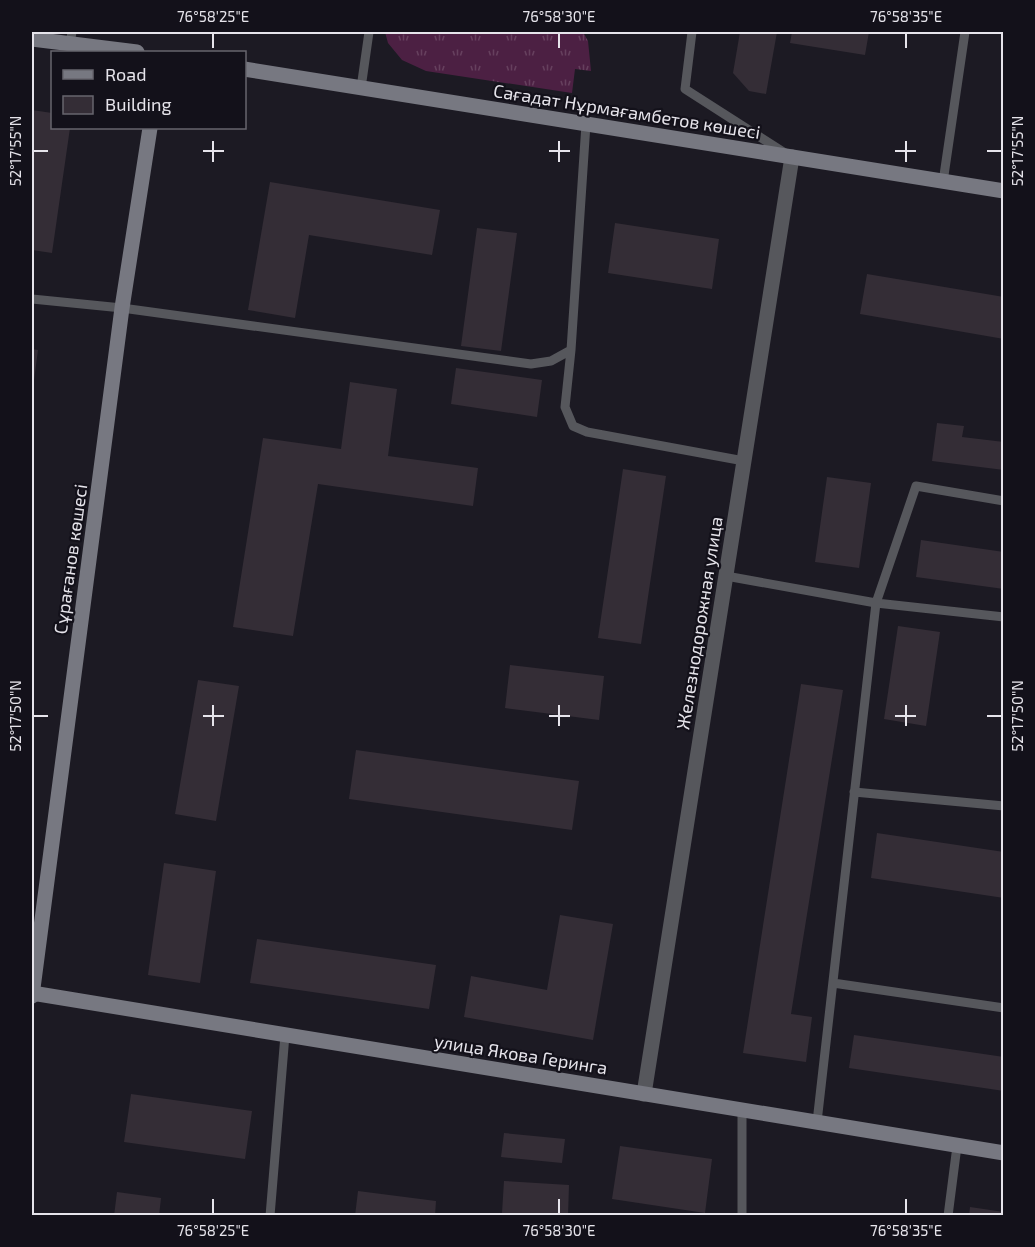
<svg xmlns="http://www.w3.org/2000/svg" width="1035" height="1247" viewBox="0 0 1035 1247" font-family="'Exo 2',sans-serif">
	<defs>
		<pattern id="grass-tufts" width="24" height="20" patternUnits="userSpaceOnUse" patternTransform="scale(1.5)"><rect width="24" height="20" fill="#4c2043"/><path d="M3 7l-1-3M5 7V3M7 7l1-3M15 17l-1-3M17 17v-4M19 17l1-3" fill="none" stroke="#66405e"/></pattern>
	</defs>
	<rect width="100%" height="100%" fill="#1c1a23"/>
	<!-- grass -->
	<path fill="url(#grass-tufts)" d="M385 32H583L588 41 591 71 575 69 572 93 426 71 402 60 388 43Z"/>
	<!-- building -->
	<path fill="#342d36" d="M740 32H777L766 94 749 91 733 73Z
		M792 32H869L865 55 790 43Z
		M32 110 52 113V128H70L52 253 32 250Z
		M270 182 440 210 432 255 309 235 295 318 248 310Z
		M615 223 719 239 712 289 608 273Z
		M477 228 517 233 501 351 461 346Z
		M867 274 1004 297V339L860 314Z
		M32 349 38 350 33 388H32Z
		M456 368 542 380 537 417 451 404Z
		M350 382 397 389 388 456 478 468 473 506 318 484 293 636 233 627 263 438 341 449Z
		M937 423 964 426 962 437 1004 442V470L932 461Z
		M623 469 666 476 641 644 598 638Z
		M827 477 871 483 859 568 815 562Z
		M921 540 1004 552V589L916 577Z
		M898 626 940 632 926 726 884 719Z
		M510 665 604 676 599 720 505 708Z
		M198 680 239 686 216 821 175 814Z
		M801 684 843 690 791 1014 812 1017 806 1062 743 1053Z
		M356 750 579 781 572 830 349 799Z
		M877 833 1004 852V898L871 878Z
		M164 863 216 871 200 983 148 975Z
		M560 915 613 924 593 1040 464 1017 471 976 547 990Z
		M257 939 436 965 429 1009 250 983Z
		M854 1035 1004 1057V1091L849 1068Z
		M131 1094 252 1111 245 1159 124 1142Z
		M504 1133 565 1139 562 1163 501 1157Z
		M620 1146 712 1159 705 1213 612 1199Z
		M504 1181 569 1185 568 1216 502 1213Z
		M358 1191 436 1201 435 1216H355Z
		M117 1192 161 1198 159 1216H114Z
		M970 1207 1004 1212V1216H969Z"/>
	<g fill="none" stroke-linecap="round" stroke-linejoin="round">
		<!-- lane -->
		<path stroke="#56575c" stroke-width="9" d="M692 32 685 89 785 153
			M70 44 72 32
			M361 88 369 32
			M943 182 965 32
			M32 299 122 308 531 364 551 361 571 350 565 407 573 426 587 432 744 461
			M571 350 586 124
			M726 576 876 603 916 486 1004 501
			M854 792 1004 806
			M833 983 1004 1008
			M817 1122 876 603 1004 617
			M270 1216 285 1035
			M742 1216V1110
			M948 1216 957 1146"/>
		<!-- street -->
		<path stroke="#56575c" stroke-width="15" d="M644 1094 792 157"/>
		<!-- secondary -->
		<path stroke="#777881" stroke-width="15" d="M32 39 137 52
			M244 69 1004 191
			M32 993 1004 1153
			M32 996 122 308 150 128"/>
	</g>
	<!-- ticks -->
	<path fill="none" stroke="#e6e4eb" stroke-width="2" d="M213 33V48M559 33V48M906 33V48M213 141V162M559 141V162M906 141V162M33 151H48M203 151H224M549 151H570M895 151H916M987 151H1002M213 705V726M559 705V726M906 705V726M33 716H48M203 716H224M549 716H570M895 716H916M987 716H1002M213 1199V1214M559 1199V1214M906 1199V1214"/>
	<g text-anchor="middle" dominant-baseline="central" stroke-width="4.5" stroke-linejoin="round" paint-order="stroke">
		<!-- street labels -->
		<g font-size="18" fill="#e6e4eb" stroke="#13111a">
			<text transform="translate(627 111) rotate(9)">Сағадат Нұрмағамбетов көшесі</text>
			<text transform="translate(70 559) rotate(-82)">Сұрағанов көшесі</text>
			<text transform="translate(699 623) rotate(-81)">Железнодорожная улица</text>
			<text transform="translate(521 1054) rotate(9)">улица Якова Геринга</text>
		</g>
	</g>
	<!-- border -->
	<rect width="1035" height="1247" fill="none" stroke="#13111a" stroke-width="66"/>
	<!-- legend -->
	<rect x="51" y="51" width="195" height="78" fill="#13111a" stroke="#67656e" stroke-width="1.5"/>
	<rect x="63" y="70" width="30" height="9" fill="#777881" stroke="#67656e" stroke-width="1.5"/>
	<text x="105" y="81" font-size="18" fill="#e6e4eb">Road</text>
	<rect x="63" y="96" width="30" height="18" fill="#342d36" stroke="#67656e" stroke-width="1.5"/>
	<text x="105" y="111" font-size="18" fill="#e6e4eb">Building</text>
	<rect x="33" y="33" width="969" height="1181" fill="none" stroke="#e6e4eb" stroke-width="2"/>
	<g font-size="15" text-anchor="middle" fill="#e6e4eb">
		<text x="213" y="22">76°58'25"E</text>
		<text x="559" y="22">76°58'30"E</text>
		<text x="906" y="22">76°58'35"E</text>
		<text transform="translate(16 151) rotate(-90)" y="5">52°17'55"N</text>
		<text transform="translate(1018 151) rotate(-90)" y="5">52°17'55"N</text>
		<text transform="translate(16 716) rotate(-90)" y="5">52°17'50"N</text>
		<text transform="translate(1018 716) rotate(-90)" y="5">52°17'50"N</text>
		<text x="213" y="1236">76°58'25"E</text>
		<text x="559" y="1236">76°58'30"E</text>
		<text x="906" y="1236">76°58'35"E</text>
	</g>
</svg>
